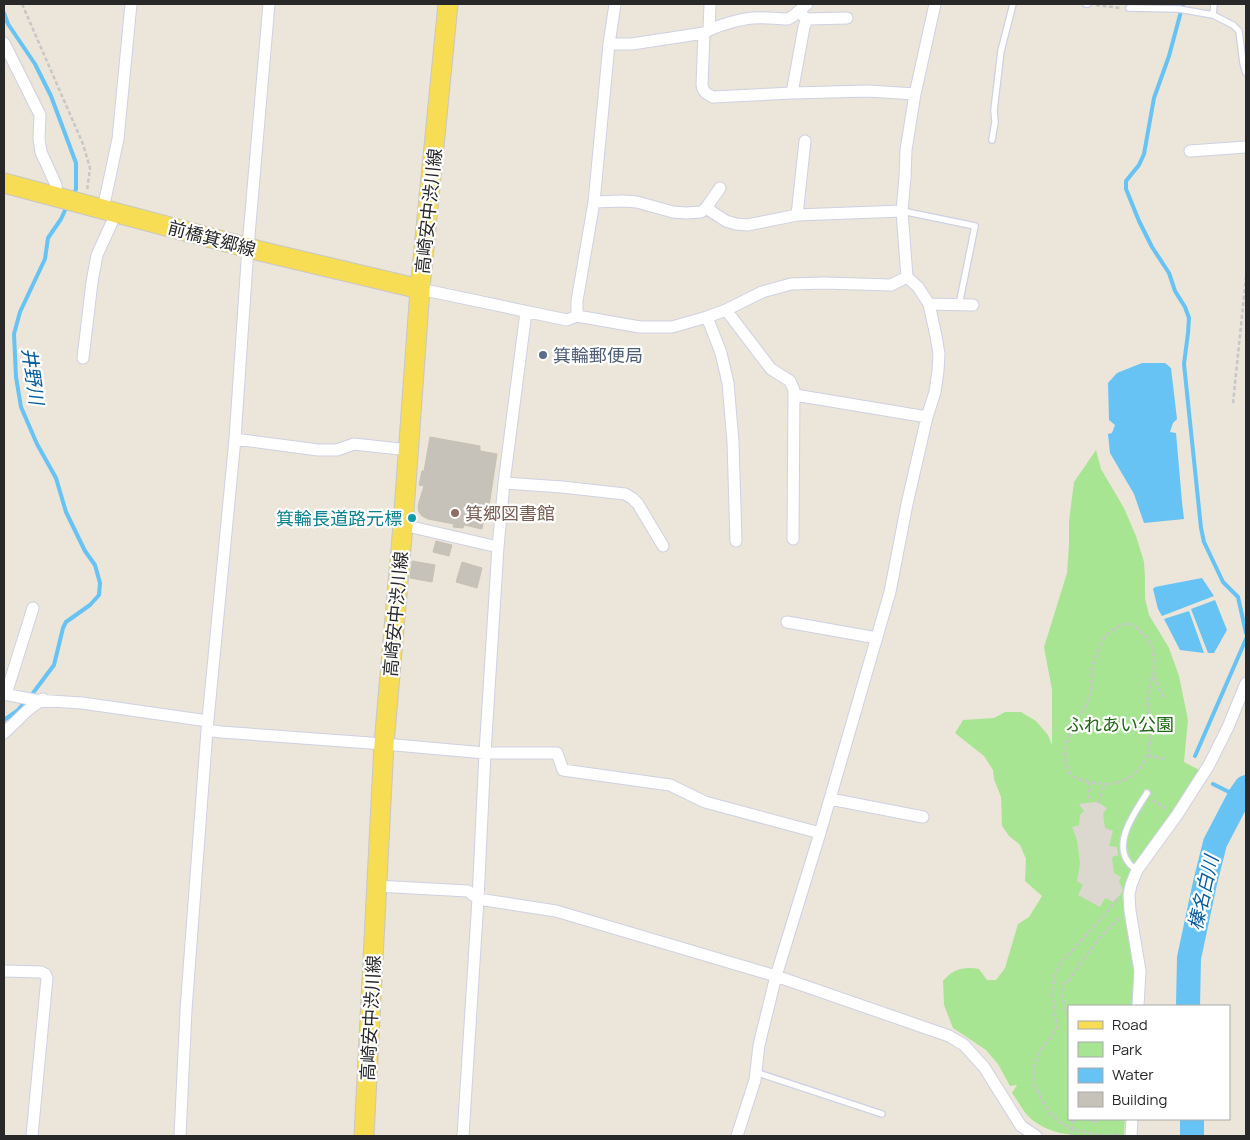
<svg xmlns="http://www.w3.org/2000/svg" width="1250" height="1140" viewBox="0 0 1250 1140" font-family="Manrope,'Noto Sans JP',sans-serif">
	<rect width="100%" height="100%" fill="#ece5d9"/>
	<!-- green -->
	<path fill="#a8e593" d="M1096 450 1101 469 1124 508 1136 536 1144 562 1145 578V598L1149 615 1169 648 1179 676 1188 720 1184 762 1201 771 1127 881 1134 965 1132 1006H1069V1119H1125L1124 1136C1092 1136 1052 1140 1028 1116 1022 1109 1018 1101 1012 1093L1017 1085 1010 1086 998 1064 986 1050 953 1028 944 1005 943 981C952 969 965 966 979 969L987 980H996L1005 968 1018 924 1029 917 1042 896 1025 881 1026 859 1020 845 1009 836 1002 826 1001 797 994 779 993 770 984 756 955 733 963 720 994 718 1005 712H1021L1036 721 1048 735 1052 745V690L1044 647 1067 573 1069 545V521L1074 482Z"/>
	<!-- plaza -->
	<path fill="#dcd8d0" d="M1094 802 1099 803 1107 808 1103 814 1105 828 1113 831 1109 846 1117 847 1118 855 1112 857 1114 873 1121 877 1119 881 1123 891 1114 902 1105 898 1100 907 1078 895 1083 885 1077 881 1080 864 1077 840 1072 827 1079 825 1080 815 1084 811 1079 804Z"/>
	<!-- water -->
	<path fill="#66c3f4" d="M1142 363H1165L1171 368 1177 419 1173 423 1170 432 1176 433 1182 502 1184 519 1144 523 1134 494 1110 453 1108 434 1112 433 1115 425 1109 420 1108 383 1117 373Z
		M1202 578 1214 596 1162 616 1158 609 1153 589 1155 587Z
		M1215 600 1227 630 1214 653H1208L1191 609Z
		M1189 611 1204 653 1180 650 1164 619Z"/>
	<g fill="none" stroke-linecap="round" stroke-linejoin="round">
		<!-- stream -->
		<path stroke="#66c3f4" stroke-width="4" d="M1183 4 1169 56 1154 98 1144 154 1139 165 1126 181V189L1139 221 1152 247 1169 273 1175 291 1185 307 1189 318 1188 333 1184 364 1201 528 1204 542 1223 582 1238 597 1246 633
			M4 13 8 24 35 64 51 96 76 163V189L73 196
			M4 720 17 711 33 693 54 665 63 628 66 622 90 605 99 595 100 583 95 565 85 551 66 512 56 478 37 444 21 407 16 377 14 334 20 312 45 259 48 238 61 219 67 206
			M1195 756 1246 639
			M1213 784 1239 797"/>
		<!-- river -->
		<path stroke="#66c3f4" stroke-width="24" d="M1188 1006 1189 958 1205 883 1215 843 1239 797 1246 787
			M1192 1119V1136"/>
	</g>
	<!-- building -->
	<path fill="#c7c2b9" stroke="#c7c1b3" d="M430 437 480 446V451L497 454 487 519 484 518 482 529 464 525 463 528 453 527 454 524 428 519 422 516 419 512 418 508 419 502 424 486 419 485 422 471H424Z
		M436 541 452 545 449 556 433 552Z
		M412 561 435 565 432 582 410 578Z
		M462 562 482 568 477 588 456 582Z"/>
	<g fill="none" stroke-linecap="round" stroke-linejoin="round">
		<!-- service casing -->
		<g stroke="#ced1e3" stroke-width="8">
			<path id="service" d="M1086 4H1088
				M1129 8 1179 9 1213 15 1233 25 1239 31 1243 63 1246 73
				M1213 15 1214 4
				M992 140 995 122 994 110 1001 51 1013 4
				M902 211 975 226 959 305
				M1137 870C1134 868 1130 865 1128 862 1113 841 1136 811 1147 793
				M755 1072 882 1114"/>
		</g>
		<!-- minor casing -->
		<g stroke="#ced1e3" stroke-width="13">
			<path id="minor" d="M802 15 807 19 847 18
				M709 30 710 4
				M704 33 702 85C703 92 707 94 713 97L792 93 868 91 915 94
				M4 43 40 115 39 139 41 152 56 185 57 194 55 197
				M609 44H632L704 33C715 26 740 19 753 18 764 17 776 19 788 19L793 16 807 4
				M792 93 804 27 807 19
				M1190 151 1246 147
				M594 202 623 201 637 202 673 212 686 213 701 212 706 208 720 188
				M706 208 726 221 736 224 748 225 797 215 902 211
				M103 209 118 139 131 4
				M797 215 805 141
				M420 289 567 320 577 316V301L594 202 609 44 615 4
				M929 304 973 305
				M726 310 771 369 790 381 794 390 793 539
				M577 316 640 327H672L707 317 726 310 762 292 791 284 824 283 891 285 907 277
				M707 317 721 353 728 383 733 442 736 541
				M83 358 92 282 97 255 113 220 115 212
				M795 395 927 417
				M235 439 318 450H337L354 444 409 450
				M504 483 562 487 625 494 632 498 638 504 663 546
				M403 525 498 547
				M787 622 877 638
				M4 694 35 700 82 703 208 721
				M6 694 33 608
				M207 730 221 732 384 744 485 753H557L563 770 670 785 705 802 820 833
				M4 733 29 709 43 699
				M830 799 923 817
				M376 886 468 891 478 899 556 911 776 976 949 1036 964 1045 984 1067 1021 1126 1036 1136
				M4 971 41 972 45 974 47 978 32 1136
				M1138 1006 1140 971 1130 911 1129 895 1131 885 1137 870 1177 815 1209 765 1228 727 1246 683
				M180 1136 186 1010 207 730 235 439 248 247 269 4
				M463 1136 478 899 485 753 498 547 504 483 526 312
				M737 1136 755 1080 759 1045 776 976 820 833 890 592 907 504 927 417 935 392 938 371 939 354 936 336 929 304 918 287 907 277 902 211 905 177 906 150 915 94 935 4
				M1131 1136 1132 1119"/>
		</g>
		<!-- primary casing -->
		<g stroke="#c7c7c7" stroke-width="21">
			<path id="primary" d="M4 183 260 251 420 289
				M364 1136 384 744 403 525 420 289 448 4"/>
		</g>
		<!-- path -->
		<path stroke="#c7c7c7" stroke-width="2.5" stroke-dasharray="4 2.5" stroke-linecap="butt" d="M22 4 83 144 90 168 87 191
			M1096 5 1120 8
			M1233 403 1246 277
			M1154 676 1163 698
			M1148 755C1144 762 1139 771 1132 776 1126 780 1117 783 1110 784 1101 785 1081 781 1073 776 1068 773 1066 764 1065 759 1063 735 1085 715 1091 692 1092 686 1092 679 1092 672 1093 664 1097 651 1101 643 1107 632 1116 627 1128 623L1136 627 1146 637 1152 647 1155 663 1147 701 1152 727 1148 755 1164 759
			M1089 782V802
			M1152 800 1167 809
			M1098 803 1105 784
			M1117 899 1109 910 1061 963 1054 977 1052 994 1057 1028 1041 1050 1034 1065V1084L1042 1100 1050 1113 1060 1122 1072 1129 1105 1136 1120 1134
			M1069 1016C1063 1004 1061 997 1064 983L1069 981C1084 958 1099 936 1120 918
			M1087 1119 1096 1122V1119
			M1071 1136 1074 1119"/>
		<!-- service -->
		<use href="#service" stroke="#fff" stroke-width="5.5"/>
		<!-- minor -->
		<use href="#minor" stroke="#fff" stroke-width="11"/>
		<!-- primary -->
		<use href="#primary" stroke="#f7dd53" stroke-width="19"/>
	</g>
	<!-- markers -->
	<circle fill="#5c6f8a" stroke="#fff" stroke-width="2" cx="543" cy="355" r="5"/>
	<circle fill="#8d6e63" stroke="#fff" stroke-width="2" cx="455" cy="513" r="5"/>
	<circle fill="#0f9aa8" stroke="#fff" stroke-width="2" cx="412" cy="518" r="5"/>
	<g text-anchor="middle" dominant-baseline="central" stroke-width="4.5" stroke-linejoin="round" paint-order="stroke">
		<!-- street labels -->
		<g font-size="18" fill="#282828" stroke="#fff">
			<text transform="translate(428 211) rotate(-84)">高崎安中渋川線</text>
			<text transform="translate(212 238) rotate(15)">前橋箕郷線</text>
			<text transform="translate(395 614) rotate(-85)">高崎安中渋川線</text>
			<text transform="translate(370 1018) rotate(-87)">高崎安中渋川線</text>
		</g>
		<!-- service labels -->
		<g font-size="18" fill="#4e5e75" stroke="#fff" text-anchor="start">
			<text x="553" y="355">箕輪郵便局</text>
		</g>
		<!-- education labels -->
		<g font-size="18" fill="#785e54" stroke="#fff" text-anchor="start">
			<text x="465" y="513">箕郷図書館</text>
		</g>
		<!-- culture labels -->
		<g font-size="18" fill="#0d838f" stroke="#fff" text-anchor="end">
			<text x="402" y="518">箕輪長道路元標</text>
		</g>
		<!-- park labels -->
		<g font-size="18" fill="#216816" stroke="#fff">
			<text x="1120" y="724">ふれあい公園</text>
		</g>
		<!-- water labels -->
		<g font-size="19" font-style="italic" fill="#075e9e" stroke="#fff">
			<text transform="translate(33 376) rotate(82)">井野川</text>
			<text transform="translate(1203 893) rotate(-77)">榛名白川</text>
		</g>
	</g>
	<!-- border -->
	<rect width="1250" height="1140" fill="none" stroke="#282828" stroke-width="10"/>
	<!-- legend -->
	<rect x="1068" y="1005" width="162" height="115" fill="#ffffff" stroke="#a9a9a9"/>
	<rect x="1078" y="1021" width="25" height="8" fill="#f7dd53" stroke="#a9a9a9"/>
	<text x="1112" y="1030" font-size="15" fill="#282828">Road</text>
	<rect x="1078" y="1042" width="25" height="15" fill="#a8e593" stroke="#a9a9a9"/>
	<text x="1112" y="1055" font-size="15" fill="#282828">Park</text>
	<rect x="1078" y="1068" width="25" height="15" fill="#66c3f4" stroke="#a9a9a9"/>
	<text x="1112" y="1080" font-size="15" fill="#282828">Water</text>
	<rect x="1078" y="1092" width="25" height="15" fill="#c7c2b9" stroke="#a9a9a9"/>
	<text x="1112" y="1105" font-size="15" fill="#282828">Building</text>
</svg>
